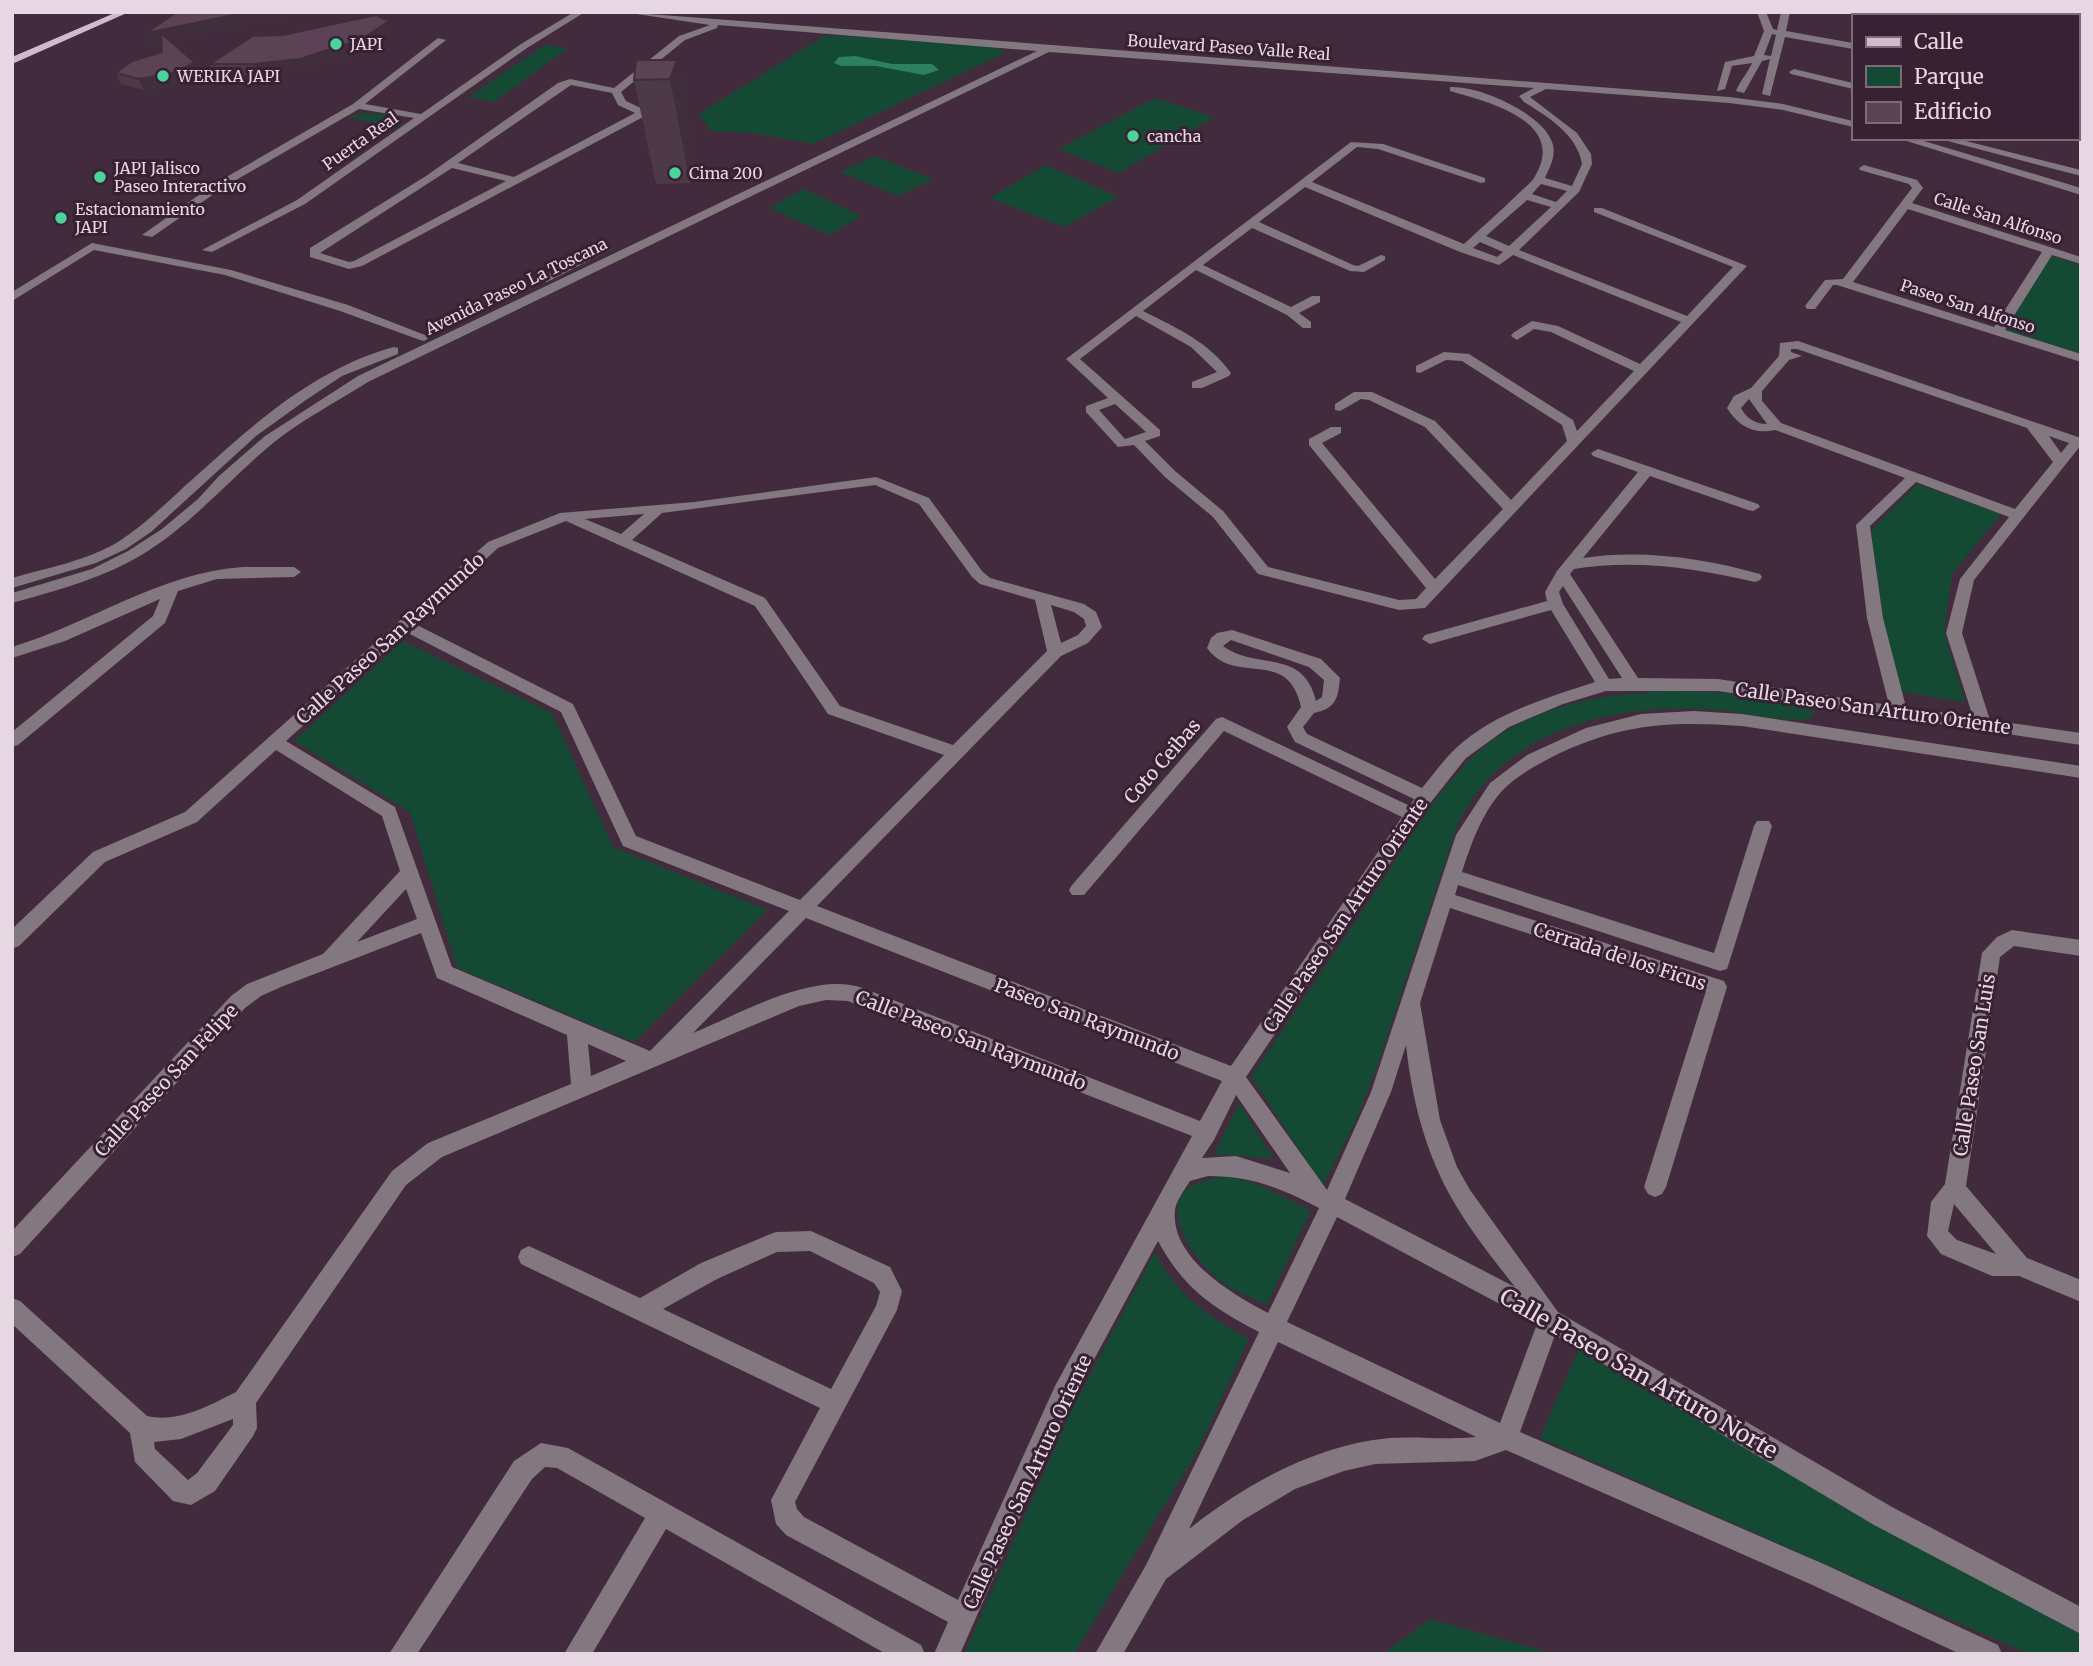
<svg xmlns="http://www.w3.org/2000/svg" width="2093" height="1666" viewBox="0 0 2093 1666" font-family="Merriweather,serif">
	<rect width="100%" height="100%" fill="#422b3d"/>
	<!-- green -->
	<path fill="#144a34" d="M826 35 998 47 1005 53 813 144 753 133 711 131 699 114Z
		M545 45 568 48 494 102 468 97Z
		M1155 98 1214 117 1119 173 1059 149Z
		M364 113 394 115 401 124V128L347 117Z
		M875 156 933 179 899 196 840 172Z
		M1046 165 1118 197 1064 227 990 198Z
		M804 189 861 216 829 235 769 208Z
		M2051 256 2081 265V354L2006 330Z
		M1917 484 2001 514 1952 574 1944 631 1965 702 1902 692 1884 625 1871 531Z
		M403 641 552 713 613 847 767 910 634 1042 457 968 410 812 294 741Z
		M1668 691C1693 691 1803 695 1815 713L1810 719 1802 720C1769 720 1737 711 1705 709 1610 704 1502 731 1458 824L1376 1070 1356 1121 1323 1185 1251 1077C1294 1013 1338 948 1381 883 1415 832 1448 770 1500 735 1549 702 1611 694 1668 691Z
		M1239 1103 1274 1159 1214 1154Z
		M1231 1177 1260 1185 1311 1210 1267 1305C1251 1297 1231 1291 1218 1279 1176 1243 1148 1178 1231 1177Z
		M1155 1252C1178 1297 1207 1315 1249 1339L1196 1454 1074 1654H964L1072 1409Z
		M1579 1348 2081 1631V1654H2029L1540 1438Z
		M1430 1619 1555 1654H1383Z"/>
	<!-- water -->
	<path fill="#2c815e" d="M855 56 892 64H932L939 70 924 75 876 66H841L834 63 839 57Z"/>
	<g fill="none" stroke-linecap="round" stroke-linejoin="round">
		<!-- minor -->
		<path fill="#837780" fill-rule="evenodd" d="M574 12H585L527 48 305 204 212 252 202 250 297 200 414 118 359 109 224 187 152 237 142 235 216 183 353 104 438 38 446 40 365 104 421 114 521 44Z
			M623 12 1729 97 1783 104 1853 121V127L1783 110 1729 103 1546 89 1530 97 1577 133 1591 154 1592 164 1579 192 1519 250 1687 316 1733 267 1594 212V208H1602L1747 266 1425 608 1399 610 1258 574 1213 517 1165 477 1134 445 1118 447 1086 412V406L1108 398 1066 359 1351 142 1383 144 1485 178V182L1481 183 1378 149 1357 147 1312 182 1464 244C1482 227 1502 210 1519 193 1524 188 1530 184 1534 178 1569 122 1489 102 1450 91V87C1478 85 1542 113 1552 142 1557 155 1550 167 1545 178L1572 186 1582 164C1577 134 1548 117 1524 102L1519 96 1534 88 1049 52 368 382C336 402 302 420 273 443 227 481 190 527 138 557 100 579 55 591 12 603V593L92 569 128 551 162 529 198 499 219 476 265 436 358 376 1037 51 718 25 717 28 685 40 621 92 626 101 647 111V115L362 266 349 269 310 257V248L426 176 558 83 570 79 614 88 679 36 710 25ZM571 85 612 93 618 105 635 113 514 177 458 163ZM452 168 506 181 354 261 349 262 320 253ZM1541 184 1567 191 1556 202 1532 194ZM1305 187 1460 252 1499 265 1513 255 1681 322 1640 364 1558 326 1532 321 1513 333 1511 336 1517 340 1534 329 1551 332 1634 371 1577 431 1573 420 1469 354 1444 352 1416 366V372L1420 373 1446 360 1462 361 1562 425 1567 441 1511 500 1435 421 1372 392H1354L1335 404V410L1340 411 1361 399 1369 400 1425 427 1503 509 1435 579 1322 443 1341 433V427H1331L1309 439V445L1426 588 1416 599 1399 600 1268 567 1223 511 1175 471 1145 441 1160 436V430L1080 359 1136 316 1191 347 1217 372 1192 382V388H1202L1229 376 1231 373C1209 342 1177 328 1143 311L1196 270 1287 315 1303 328H1311V322L1299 313 1320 302V296H1312L1291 307 1203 265 1252 228 1350 271 1364 272 1385 260V256L1381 255 1358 266 1353 265 1259 222ZM1527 200 1551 207 1509 246 1486 236ZM1480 242 1503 252 1497 257 1473 248ZM1115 404 1146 432 1125 439 1099 410Z
			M1757 12H1766L1773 29 1777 30 1781 12H1790L1786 31 1853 43V49L1785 37 1770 96 1762 94 1770 59 1762 61 1744 93 1736 91C1740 80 1748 73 1752 63L1732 66 1725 89 1717 91 1725 62 1754 56 1764 31ZM1772 34 1776 35 1771 56 1764 55Z
			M1870 12H1888L1897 16H1879Z
			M1935 12H1944L1943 16H1934Z
			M2040 12H2062L2072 16H2050Z
			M2077 46 2081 47V53L2077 52Z
			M1794 69 1853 83V89L1791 74 1789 72Z
			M2077 80 2081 81V87L2077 86Z
			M2077 115 2081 116V122L2077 121Z
			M1897 138H1914L2081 188V195Z
			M1954 138 2081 170V176L1940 139Z
			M1864 165 1917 180 1923 188 1912 203 2081 257V264L2052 255 2005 330 2081 354V362L1837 285H1833L1815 309H1807L1805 306 1825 280 1843 279 1912 188 1909 184 1860 170 1859 168ZM1908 209 2042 252 1994 327 1853 282Z
			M92 243 231 270 348 305 430 337 424 341 420 340 340 311 225 275 94 250 12 301V292Z
			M602 247 612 249 547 282 537 280Z
			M1798 341 2081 438V445L1974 580 1962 633 1990 720 2081 733V745L1718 691H1606L1563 704 1509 727 1466 758 1431 802 1246 1077 1327 1190 1371 1092 1456 835 1490 783 1527 755 1586 728 1641 714 1694 711 1742 714 2081 766V778L1742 726C1673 721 1624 723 1560 753 1540 763 1517 775 1502 791 1482 813 1471 844 1462 872L1714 953 1754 826 1757 821H1769L1772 826 1729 963 1727 969 1720 971 1458 885 1455 895 1724 981 1727 987 1666 1187 1662 1194 1655 1197 1648 1194 1644 1187 1706 991 1450 908 1420 1003 1440 1120 1457 1167 1470 1190 1558 1312 1892 1507 2081 1607V1634L1874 1525 1555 1335 1520 1432 1826 1565 1998 1645 2002 1654H1960L1808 1583 1506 1450 1475 1461 1375 1464 1344 1471 1295 1489 1243 1520 1166 1579 1123 1654H1095L1146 1565 1259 1332C1213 1308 1183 1288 1158 1241L1071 1402 960 1654H934L948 1622 786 1535 776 1524 771 1500 820 1408 521 1264 518 1257 521 1250 529 1246 640 1298 701 1263 768 1235 776 1232 811 1231 890 1267 902 1291 897 1310 795 1502 797 1509 804 1517 958 1600 1055 1386 1192 1136 848 1001 826 1000 799 1006 442 1157 406 1185 256 1403 257 1428 253 1436 215 1491 191 1505 173 1501 135 1462 130 1433 12 1324V1298L20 1301 147 1416C179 1423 208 1406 236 1392L392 1171 428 1143 571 1084 567 1035 437 978 421 933 281 987 261 996 245 1008 20 1254 12 1257V1231L231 996 247 984 323 954 400 871 382 816 276 750 197 822 105 862 19 946 12 949V929L93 852 185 812 488 542 560 513 694 502 876 477 929 498 982 571 990 578 1084 604 1096 612 1102 627 1088 643 1061 656 817 906 1231 1066 1402 817 1224 731 1084 895H1072L1069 890 1072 885 1216 719 1222 717 1410 806 1414 799 1295 742 1287 727 1301 707C1288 646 1235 687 1207 648L1211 638 1217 633 1232 630 1321 659 1340 678C1338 699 1336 708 1314 713L1303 727 1307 734 1422 788C1432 776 1442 762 1454 750 1491 714 1546 698 1595 682L1551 610 1430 644 1422 639 1425 635 1547 601 1545 592 1557 571 1638 472 1593 456 1591 453 1598 449 1758 504 1760 507 1753 511 1748 510 1650 476 1583 558C1641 549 1704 558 1760 574L1762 577 1760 580 1755 582C1695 568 1636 559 1574 569L1570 574 1638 678 1718 679 1889 705 1867 618 1856 525 1905 478 1775 430C1754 435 1738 426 1727 408L1734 396 1751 388 1779 356 1780 343ZM1791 349H1797L2027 428 2053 462 2015 509 1781 423 1762 401V391L1789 360 1802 356 1791 352ZM1749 399 1767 424C1755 424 1746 418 1741 408ZM2049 436 2069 443 2061 453ZM1916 482 2009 517 1960 579 1946 633 1973 717 1906 707 1883 618 1870 526ZM875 485 919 504 972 577 980 584 1035 600 1047 651 953 745 840 706 765 598 632 540 662 513ZM644 514 621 534 585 519ZM566 521 755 606 828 714 944 755 800 900 636 836 573 704 415 624 498 548ZM1563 586 1622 678 1609 679 1563 604 1559 592ZM1051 605 1074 612 1084 619 1086 626 1078 635 1061 643ZM406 632 561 712 623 846 789 911 650 1051 452 967 395 807 286 741ZM1231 640 1309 667 1324 680 1322 697 1316 701C1303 647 1256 671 1223 646ZM406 889 417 919 357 942ZM806 918 1222 1081 1200 1121 863 988C812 971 740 1014 693 1033ZM588 1044 626 1061 591 1076ZM1406 1045C1412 1101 1426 1155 1455 1204 1472 1233 1494 1260 1515 1287L1345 1199 1391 1092ZM1236 1095 1290 1173 1236 1156 1202 1158 1214 1140ZM1208 1176C1251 1176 1281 1188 1319 1208L1268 1313C1232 1294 1170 1258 1175 1210 1176 1201 1185 1189 1190 1181ZM1337 1217 1537 1324 1500 1423 1287 1322ZM810 1251 874 1283 880 1292 876 1306 831 1389 663 1309 717 1279 777 1252ZM1278 1342 1462 1430 1476 1437C1447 1440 1418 1436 1389 1438 1315 1445 1246 1484 1189 1529ZM233 1419V1425L197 1473 188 1480 155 1449 154 1442 181 1439Z
			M394 347 398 348V354L342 376 306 400 256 436 151 532 126 549 96 563 12 588V578C47 568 86 561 118 542 146 524 170 499 195 477 253 424 316 368 394 347Z
			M243 567H294L301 572 294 577 217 579 178 591 165 623 18 745 12 747V732L153 616 160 599 65 641 12 658V647C89 624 161 572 243 567Z
			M2012 930 2081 940V956L2014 946 2000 957 1966 1186 2027 1258 2081 1280V1302L2019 1276H1992L1941 1254 1927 1236 1931 1202 1945 1184 1982 953 1997 937ZM1954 1204 1996 1254 1957 1240 1948 1231Z
			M541 1443 568 1448 921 1645 925 1654H886L666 1529 592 1654H564L645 1518 557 1468 545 1467 532 1479 417 1654H389L514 1461Z"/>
		<!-- major -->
		<path fill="#d3b9cc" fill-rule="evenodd" d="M117 12H129L12 64V57Z"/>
	</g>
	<!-- wall -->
	<path fill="#4e3949" d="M252 23 169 40 199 73 183 84 144 90 121 84 116 73 162 52 161 42 151 44 146 33Z
		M392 31 366 50 305 70 257 75H215L210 64Z
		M677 60 696 163 690 183 656 184 634 80Z"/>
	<!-- shaded-wall -->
	<path fill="#402e3c" d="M248 12 252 23 151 44 146 33Z
		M259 12H309L310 14 263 21Z
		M389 21 392 31 366 50 305 70 257 75 253 64Z
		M677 60 696 163 690 183 670 79Z
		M194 62 199 73 183 84 144 90 139 79Z"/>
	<!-- building -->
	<path fill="#5b4255" stroke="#402e3c" stroke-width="2" d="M177 12H248L146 33Z
		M376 15 389 21 362 39 300 59 253 64H210L253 36 283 35Z
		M161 33 194 62 178 72 139 79 116 73 132 61 162 52Z
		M636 60H677L670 79 634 80Z"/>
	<!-- markers -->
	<g fill="#4ad49c" stroke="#382132" stroke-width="2.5">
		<circle cx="336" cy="44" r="7"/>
		<circle cx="163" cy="76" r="7"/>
		<circle cx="1133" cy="136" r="7"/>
		<circle cx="675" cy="173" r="7"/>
		<circle cx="100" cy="177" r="7"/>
		<circle cx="61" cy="218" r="7"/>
	</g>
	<g text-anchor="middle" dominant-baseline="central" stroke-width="6" stroke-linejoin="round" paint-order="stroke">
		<!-- far-poi labels -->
		<g font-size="16" fill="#e7d7e2" stroke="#382132" text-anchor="start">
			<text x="350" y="44">JAPI</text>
			<text x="177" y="76">WERIKA JAPI</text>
			<text x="1147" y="136">cancha</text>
			<text x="114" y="168">JAPI Jalisco<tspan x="114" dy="18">Paseo Interactivo</tspan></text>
			<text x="689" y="173">Cima 200</text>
			<text x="75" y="209">Estacionamiento<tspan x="75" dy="18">JAPI</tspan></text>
		</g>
		<!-- far-street labels -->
		<g font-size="16" fill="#e7d7e2" stroke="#382132">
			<text transform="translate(1229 47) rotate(4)">Boulevard Paseo Valle Real</text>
			<text transform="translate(360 141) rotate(-35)">Puerta Real</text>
			<text transform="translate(1998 218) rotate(18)">Calle San Alfonso</text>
			<text transform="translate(516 286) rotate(-26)">Avenida Paseo La Toscana</text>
			<text transform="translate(1968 306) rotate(18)">Paseo San Alfonso</text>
		</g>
		<!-- street labels -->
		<g font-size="19" fill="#e7d7e2" stroke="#382132">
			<text transform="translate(390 638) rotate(-42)">Calle Paseo San Raymundo</text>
			<text transform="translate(1873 708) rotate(8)">Calle Paseo San Arturo Oriente</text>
			<text transform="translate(1162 761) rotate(-49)">Coto Ceibas</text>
			<text transform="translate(1345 915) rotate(-56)">Calle Paseo San Arturo Oriente</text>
			<text transform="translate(1620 956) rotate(18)">Cerrada de los Ficus</text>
			<text transform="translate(1087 1019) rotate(21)">Paseo San Raymundo</text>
			<text transform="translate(971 1040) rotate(21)">Calle Paseo San Raymundo</text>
			<text transform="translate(1974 1065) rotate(-81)">Calle Paseo San Luis</text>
			<text transform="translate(166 1080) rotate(-47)">Calle Paseo San Felipe</text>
			<text transform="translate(1027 1482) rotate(-65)">Calle Paseo San Arturo Oriente</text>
		</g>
		<!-- near-street labels -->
		<g font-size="23" fill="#e7d7e2" stroke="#382132">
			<text transform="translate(1639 1373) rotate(30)">Calle Paseo San Arturo Norte</text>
		</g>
	</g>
	<!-- border -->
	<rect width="2093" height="1666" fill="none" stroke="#e7d7e2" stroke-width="28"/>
	<!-- legend -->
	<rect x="1852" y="14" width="228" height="126" fill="#382132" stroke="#7e6a78" stroke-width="2"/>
	<rect x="1866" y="37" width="35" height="10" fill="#d3b9cc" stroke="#7e6a78" stroke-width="2"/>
	<text x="1914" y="49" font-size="21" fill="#e7d7e2">Calle</text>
	<rect x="1866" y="66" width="35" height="21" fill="#144a34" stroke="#7e6a78" stroke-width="2"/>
	<text x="1914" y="84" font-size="21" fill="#e7d7e2">Parque</text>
	<rect x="1866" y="102" width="35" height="21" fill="#5b4255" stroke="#7e6a78" stroke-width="2"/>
	<text x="1914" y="119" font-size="21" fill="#e7d7e2">Edificio</text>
</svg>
